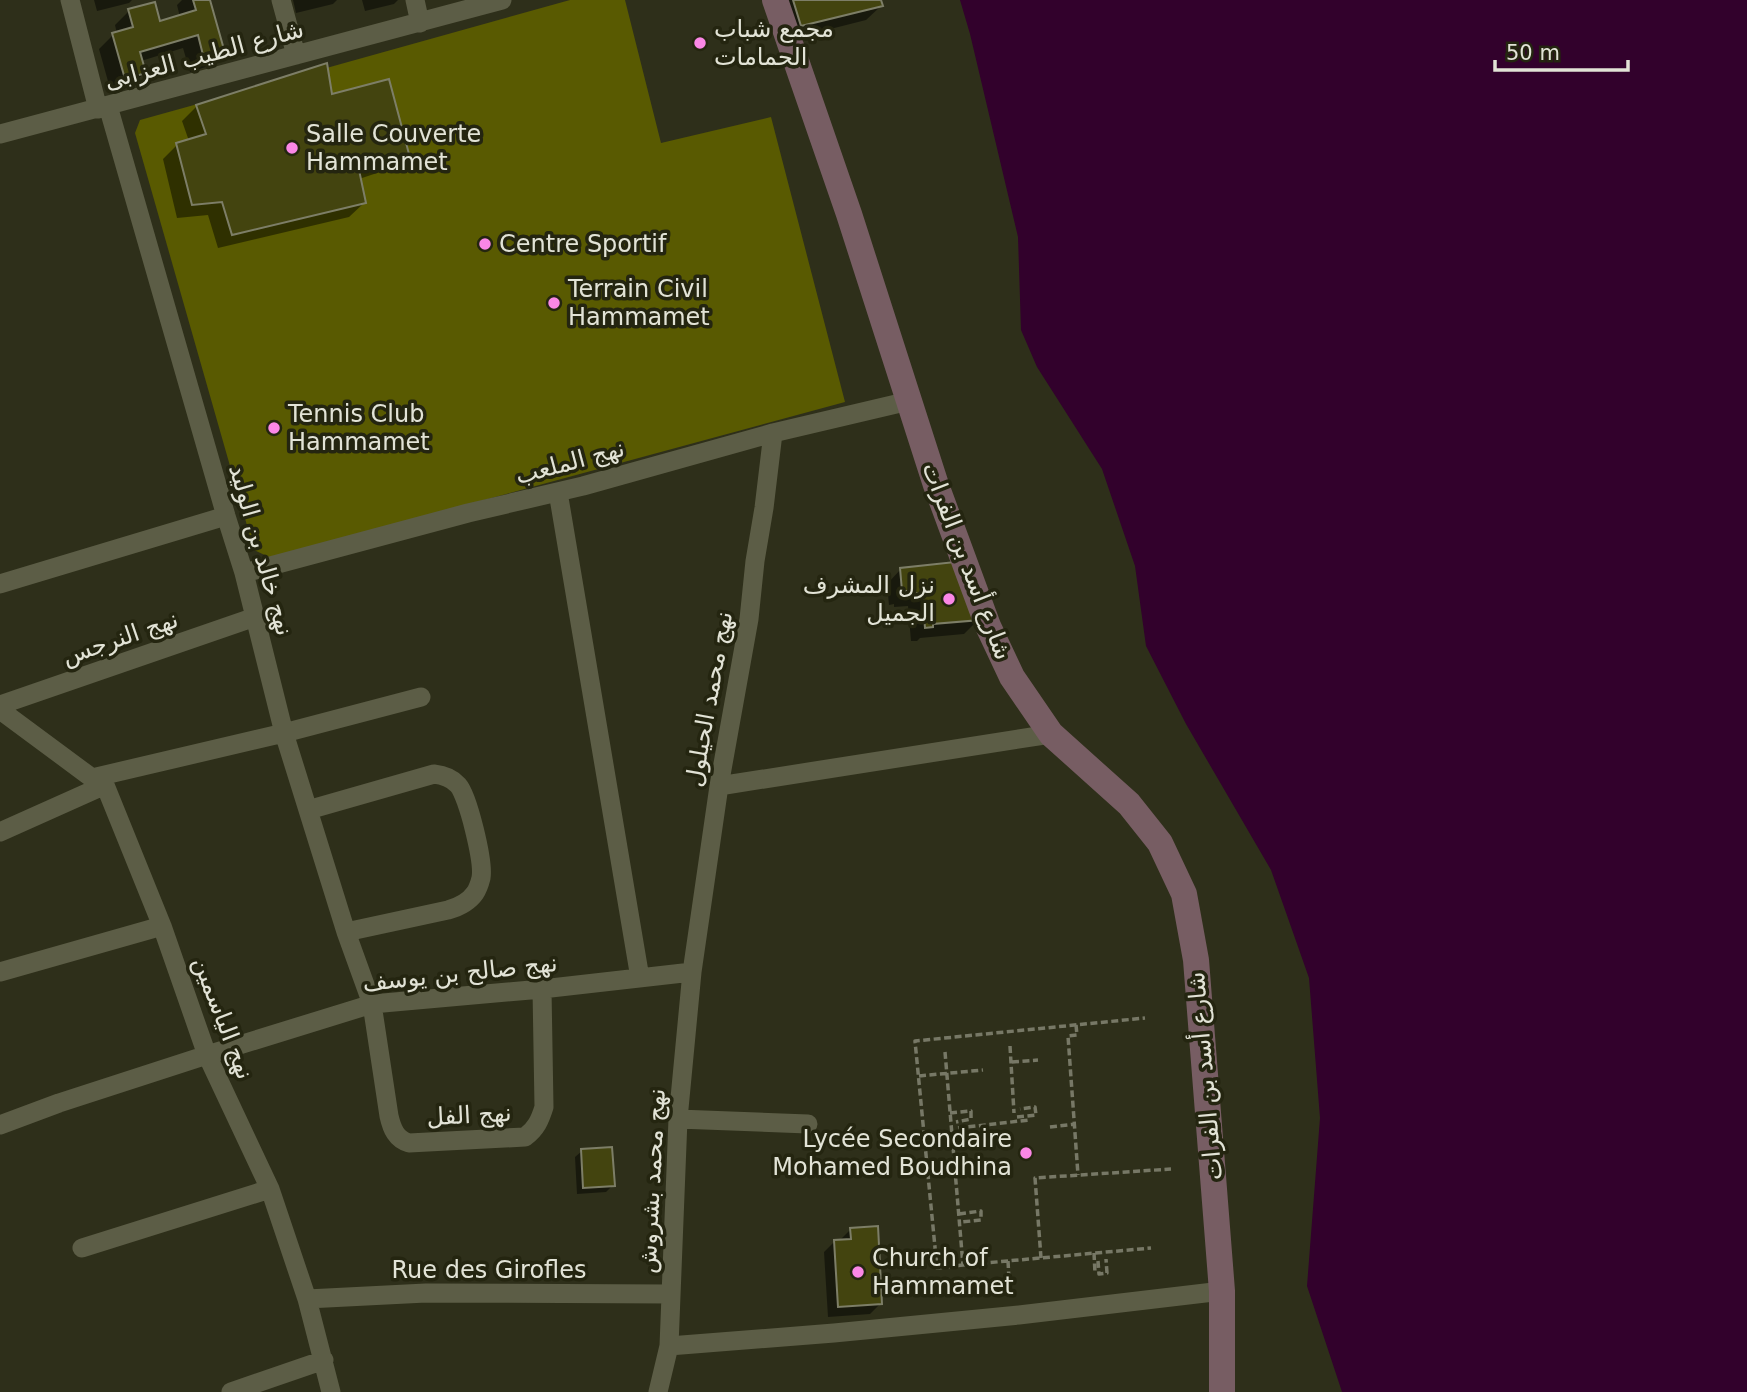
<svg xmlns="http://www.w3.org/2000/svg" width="1747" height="1392" viewBox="0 0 1747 1392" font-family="'DejaVu Sans',Cairo,sans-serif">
	<rect width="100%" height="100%" fill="#2e2f1a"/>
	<!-- green -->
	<path fill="#595a01" d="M570 0H625L661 143 771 117 845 402 271 558 254 550 135 133 140 120Z"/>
	<!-- water -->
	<path fill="#32012c" d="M960 0H1747V1392H1342L1307 1286 1320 1118 1309 978 1271 870 1186 724 1146 646 1135 566 1102 469 1037 367 1021 330 1018 237 970 34Z"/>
	<!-- shadow -->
	<path fill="#0007" d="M94 0H132L129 3 97 11Z
		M182 0H208L223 52 209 66 190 72 183 48 141 61 144 73 130 87 111 92 99 49 113 35 117 34 115 25 129 11 159 23 180 17 177 5Z
		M293 0H337L333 4 296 13Z
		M362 0H398L394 4 365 11Z
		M774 0H879L881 6 866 20 787 40Z
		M331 96 407 153 392 168 359 179 364 203 349 217 218 248 208 215 177 218 163 159 177 145 189 141 182 121 197 106Z
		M901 569 979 619 964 634 920 638 917 641H911L908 606 894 607V604L889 605 887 584Z
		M582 1151 613 1185 606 1192 577 1194 575 1157Z
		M851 1229 880 1304 870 1314 828 1317 824 1252 835 1241H839Z"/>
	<!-- building -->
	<path fill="#43440f" stroke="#7d7e67" stroke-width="2" d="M193 0H210L225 53 204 59 198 35 140 52 146 73 125 79 112 33 133 27 128 9 155 2 160 21 196 10Z
		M793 0H881L883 6 801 26Z
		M327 63 332 94 389 79 409 154 359 170 366 203 232 235 222 202 192 205 176 143 206 134 196 105Z
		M955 562 980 620 933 624V627L925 628 922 593 907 594V591H902L900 568Z
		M612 1147 615 1186 583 1188 581 1149Z
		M878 1226 882 1304 838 1307 834 1240 851 1239 850 1228Z"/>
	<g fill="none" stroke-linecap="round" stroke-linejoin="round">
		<!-- path -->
		<path stroke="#777866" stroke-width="3.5" stroke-dasharray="7 3.5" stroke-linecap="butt" d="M1076 1025 1077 1035 1068 1036 1078 1175
			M1010 1046 1014 1113
			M945 1052 963 1265 1151 1248
			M1012 1062 1038 1060
			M919 1076 983 1070
			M950 1113 971 1111V1119L956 1122
			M1017 1117 1036 1115 1035 1107 1020 1109
			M1050 1127 1075 1124
			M958 1128 1029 1120
			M959 1214 981 1211V1220L962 1222
			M1094 1253 1095 1273
			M1041 1258 1035 1178 1171 1169
			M1008 1261 1009 1279
			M1098 1261 1099 1274 1107 1273 1106 1259
			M963 1265 937 1268 915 1041 1145 1018"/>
		<!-- street -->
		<path stroke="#5c5d46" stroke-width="19" d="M70 0 98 109
			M281 0 296 55
			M415 0 420 23
			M108 106 226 516 244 573 284 733 346 932 372 1004 389 1116C392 1129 396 1139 409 1143L525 1137C536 1129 540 1120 544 1107L542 989
			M0 134 502 0
			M558 492 640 978
			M244 573 468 513 583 486 773 433 909 401
			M0 584 226 516
			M0 705 255 617
			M0 710 92 778 105 785 162 926 207 1055 270 1189 307 1299 331 1392
			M92 778 284 733 421 697
			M719 786 1051 734
			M308 810 434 774C443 775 451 777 458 785 468 796 484 862 481 878 480 882 477 890 475 893 468 903 459 907 448 910L346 932
			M0 832 105 785
			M0 972 162 926
			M678 1119 808 1124
			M0 1125 59 1103 207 1055 372 1004 542 989 692 972
			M82 1248 270 1189
			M307 1299 426 1293 671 1294
			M669 1346 834 1333 1019 1315 1222 1291
			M231 1392 324 1360
			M658 1392 669 1346 678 1119 692 972 719 786 749 619 755 561 764 508 773 433"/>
		<!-- secondary -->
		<path stroke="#775d63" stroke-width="26" d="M775 0 849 214 936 485 988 626 1012 677 1051 734 1129 804 1160 843 1184 894 1196 960 1222 1291V1392"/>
	</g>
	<!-- markers -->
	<g fill="#fb87e6" stroke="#242510" stroke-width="2.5">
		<circle cx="700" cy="43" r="7"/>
		<circle cx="292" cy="148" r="7"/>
		<circle cx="485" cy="244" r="7"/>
		<circle cx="554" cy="303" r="7"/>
		<circle cx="274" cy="428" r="7"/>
		<circle cx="949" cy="599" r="7"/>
		<circle cx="1026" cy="1153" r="7"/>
		<circle cx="858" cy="1272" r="7"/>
	</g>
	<g text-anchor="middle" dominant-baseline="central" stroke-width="7" stroke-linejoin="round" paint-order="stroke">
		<!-- poi labels -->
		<g font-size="24" fill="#e2e3d6" stroke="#242510" text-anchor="start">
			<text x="714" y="29">مجمع شباب<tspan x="714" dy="28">الحمامات</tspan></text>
			<text x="306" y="134">Salle Couverte<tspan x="306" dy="28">Hammamet</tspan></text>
			<text x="499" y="244">Centre Sportif</text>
			<text x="568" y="289">Terrain Civil<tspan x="568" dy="28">Hammamet</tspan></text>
			<text x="288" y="414">Tennis Club<tspan x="288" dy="28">Hammamet</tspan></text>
			<text x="935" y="585" text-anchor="end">نزل المشرف<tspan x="935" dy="28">الجميل</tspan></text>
			<text x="1012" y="1139" text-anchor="end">Lycée Secondaire<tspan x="1012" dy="28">Mohamed Boudhina</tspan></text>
			<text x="872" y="1258">Church of<tspan x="872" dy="28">Hammamet</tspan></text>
		</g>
		<!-- street labels -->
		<g font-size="24" fill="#e2e3d6" stroke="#242510">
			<text transform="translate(204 55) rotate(-15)">شارع الطيب العزابى</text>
			<text transform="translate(570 462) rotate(-15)">نهج الملعب</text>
			<text transform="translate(261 550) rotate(74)">نهج خالد بن الوليد</text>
			<text transform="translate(967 561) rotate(69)">شارع أسد بن الفرات</text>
			<text transform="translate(120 638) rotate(-19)">نهج النرجس</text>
			<text transform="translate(709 699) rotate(-80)">نهج محمد الحيلول</text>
			<text transform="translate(460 973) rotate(-6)">نهج صالح بن يوسف</text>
			<text transform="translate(223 1018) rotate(69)">نهج الياسمين</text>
			<text transform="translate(1205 1076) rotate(-95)">شارع أسد بن الفرات</text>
			<text transform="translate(469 1115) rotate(-3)">نهج الفل</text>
			<text transform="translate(652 1181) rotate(-87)">نهج محمد بشروش</text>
			<text x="489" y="1270">Rue des Girofles</text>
		</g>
	</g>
	<!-- scale -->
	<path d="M1495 60v10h133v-10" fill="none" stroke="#e2e3d6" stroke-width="3.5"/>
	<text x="1506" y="60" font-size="21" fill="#e2e3d6" stroke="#242510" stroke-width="5" paint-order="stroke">50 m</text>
</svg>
